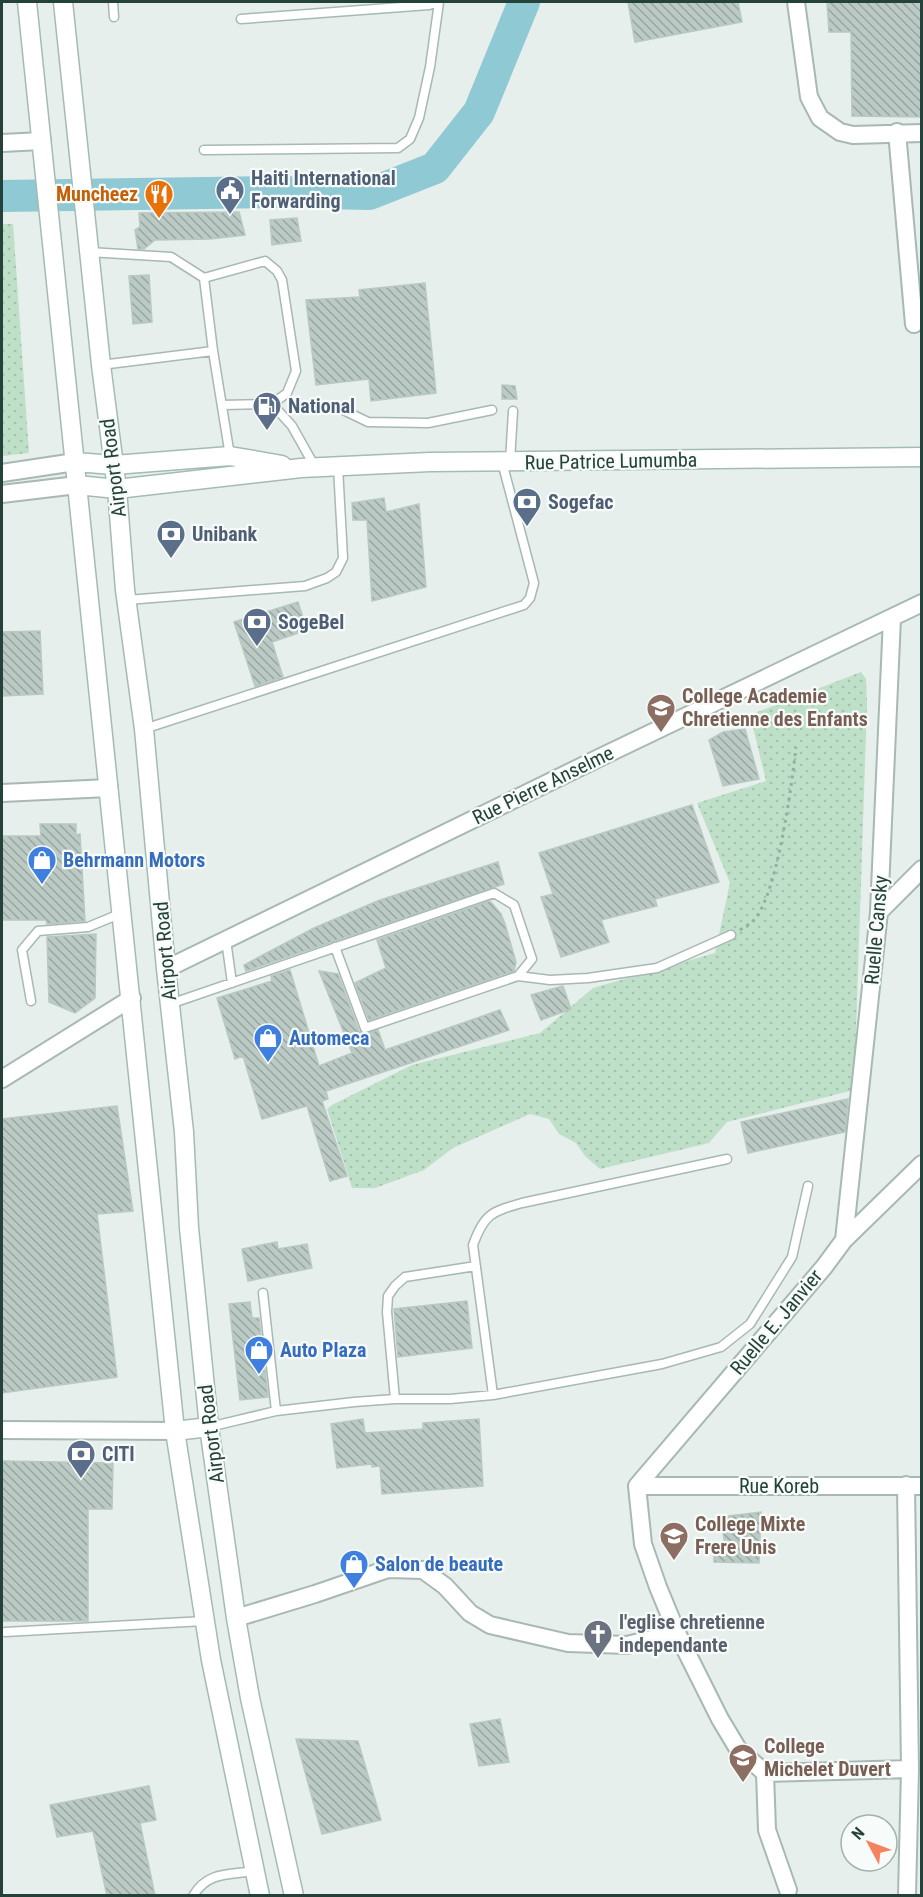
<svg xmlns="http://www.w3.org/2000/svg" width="923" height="1897" viewBox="0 0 923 1897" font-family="'Roboto Condensed',sans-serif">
	<defs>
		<pattern id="grass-dots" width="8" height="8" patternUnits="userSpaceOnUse" patternTransform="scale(1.5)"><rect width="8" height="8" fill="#bfe0c8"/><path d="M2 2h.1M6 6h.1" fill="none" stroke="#a4c1ad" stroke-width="1.8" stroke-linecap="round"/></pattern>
		<pattern id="building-back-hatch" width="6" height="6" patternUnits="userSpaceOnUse" patternTransform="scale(1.5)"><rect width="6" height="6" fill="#bbcac4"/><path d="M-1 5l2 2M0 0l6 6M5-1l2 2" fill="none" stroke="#98a6a0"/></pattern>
	</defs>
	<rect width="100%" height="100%" fill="#e6efeb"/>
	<!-- grass -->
	<path fill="url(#grass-dots)" d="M2 224H13L29 453 2 456Z
		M861 672 866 679 867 704 854 1090 727 1122 709 1143 600 1169 585 1156 576 1143 559 1134 549 1119 530 1114 453 1148 424 1170 375 1188H352L327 1109 332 1105 412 1065 540 1033 593 988 715 953 730 883 697 803 766 781 750 715Z"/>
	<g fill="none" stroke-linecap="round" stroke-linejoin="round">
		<!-- river -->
		<path stroke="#8ec9d4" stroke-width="32" d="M2 196 277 192 369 194 435 168 479 112 524 2"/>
	</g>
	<!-- building -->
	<path fill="url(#building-back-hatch)" stroke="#b8c9c2" stroke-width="1.5" d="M628 2H738L742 22 635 42Z
		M827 2H921V117L852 116 851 32H829Z
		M239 212 245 235 210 239 155 240 144 249H138L135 230 140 227 139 213Z
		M297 218 301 241 272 245 270 220Z
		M149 275 152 322 133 324 129 276Z
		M425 283 436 393 371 401 369 379 316 385 306 300 360 297 359 290Z
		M502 385 515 386 517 399H502Z
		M384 498 386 512 419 504 426 587 372 601 367 520H353L352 503Z
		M298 602 307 630 272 642 283 677 255 686 234 622Z
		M40 631 43 694 2 696V632Z
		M745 729 759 779 723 786 709 740 723 732Z
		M692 805 719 882 655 899 657 906 601 920 609 942 561 957 541 897 553 894 539 853Z
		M40 824H76V835L80 834 85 921 47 924 46 920H2V836H41Z
		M498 862 504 884 246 971 244 965 314 928 380 900Z
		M490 901 501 914 505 924 516 962 514 971 369 1020 355 983 386 968 377 940Z
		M96 934 95 998 75 1013 49 1002 47 937Z
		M290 970 319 1066 352 1053 319 971 338 974 359 1031 364 1034 378 1030 385 1050 500 1010 509 1030 326 1091 328 1099 322 1101 347 1176 330 1181 307 1106 262 1119 243 1056 235 1059 217 998 272 981 271 976Z
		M563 986 571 1009 541 1020 531 995Z
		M848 1099 845 1132 748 1153 741 1122Z
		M117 1106 133 1211 97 1214 117 1377 2 1393V1119Z
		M277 1242 278 1249 307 1244 312 1268 248 1281 242 1249Z
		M467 1301 472 1348 398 1357 394 1309Z
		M250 1302 252 1318H259L268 1397 240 1400 229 1304Z
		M363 1419 365 1433 423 1429V1423L479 1419 483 1486 382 1494 380 1466 372 1467V1464L337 1468 331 1424Z
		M2 1461 113 1463 112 1509H88V1621H2Z
		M761 1512 759 1563 714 1562V1544H725L720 1517Z
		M500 1719 509 1762 479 1766 470 1724Z
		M296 1739 358 1741 381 1820 322 1834Z
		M149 1786 156 1820 140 1823 155 1896H107L93 1831 57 1837 50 1805Z"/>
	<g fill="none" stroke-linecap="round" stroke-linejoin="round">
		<!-- lane casing -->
		<g stroke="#a8b8b2" stroke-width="11">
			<path id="lane" d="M113 2 114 17
				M241 19 429 5 437 2
				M204 150 398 148 410 139 419 118 430 67 439 2
				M89 252 171 257 204 278 213 351 230 456
				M204 278 265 261 277 271 282 280 296 371 287 393 272 404 222 405
				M101 365 213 351
				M272 404 292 426 315 467
				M339 408 368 422 428 423 492 410
				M510 461 513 411
				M127 600 305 586 327 578 336 572 343 558 338 467
				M144 729 524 605 530 598 534 583 502 462
				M226 940 232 983
				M518 976 550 980 588 978 657 968 731 935
				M31 1001 22 950 38 931 88 927 122 913
				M170 1004 494 893 514 905 532 959 518 976 365 1028 335 947
				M263 1293 276 1411
				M493 1395 473 1245C484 1214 491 1212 522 1203L727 1159
				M395 1399 387 1312 388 1296 395 1286 405 1277 476 1266
				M209 1427 276 1411 354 1402 395 1399H450L493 1395 662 1364 721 1347 750 1324 792 1257 808 1186
				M5 1632 204 1621
				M193 1896C208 1871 229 1875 255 1871"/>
		</g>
		<!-- street casing -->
		<g stroke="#a8b8b2" stroke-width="20">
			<path id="street" d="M796 2 809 97 820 118 840 132 853 135 922 133
				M897 132 914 324
				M2 143 42 141
				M2 473 75 462
				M2 494 77 485
				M2 793 109 788
				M879 912 922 869
				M166 969 603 756 922 603
				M2 1079 132 998
				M844 1240 879 912 892 618
				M2 1430 175 1431
				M906 1485 910 1769 907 1896
				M637 1486 643 1544 658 1587 677 1633 720 1719 738 1749 765 1773 910 1769
				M637 1486 824 1267 844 1240 922 1164
				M637 1486H922
				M236 1618 315 1594 388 1569 423 1570 445 1586 470 1613 490 1625 568 1643 627 1645 677 1633
				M765 1773 767 1830 788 1890"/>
		</g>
		<!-- secondary casing -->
		<g stroke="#a4bbb3" stroke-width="21">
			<path id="secondary" d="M27 2 175 1431 211 1660 260 1896
				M63 2 101 365 117 489 125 590 144 729 166 969 184 1132 189 1228 209 1427 236 1618 250 1698 294 1896
				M75 462 114 465 230 456 282 465
				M77 485 117 489 301 468 430 462 922 457
				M175 1431 209 1427"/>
		</g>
		<!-- path -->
		<path stroke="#86b3a5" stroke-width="3" stroke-dasharray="3 4.5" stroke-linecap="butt" d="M740 930C744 927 749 925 752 922 777 900 792 783 796 747"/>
		<!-- lane -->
		<use href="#lane" stroke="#fff" stroke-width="8"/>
		<!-- street -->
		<use href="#street" stroke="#fff" stroke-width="16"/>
		<!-- secondary -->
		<use href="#secondary" stroke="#fff" stroke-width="18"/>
	</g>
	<!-- icons -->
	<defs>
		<g id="civic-pin" transform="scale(1.5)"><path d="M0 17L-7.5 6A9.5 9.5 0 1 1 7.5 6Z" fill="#5c6f8a" stroke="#f7fbf9"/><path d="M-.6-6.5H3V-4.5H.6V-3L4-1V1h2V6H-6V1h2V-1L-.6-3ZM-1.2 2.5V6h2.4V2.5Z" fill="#fff"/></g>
		<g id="restaurant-pin" transform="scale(1.5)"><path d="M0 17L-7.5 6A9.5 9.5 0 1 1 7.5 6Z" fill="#e8710a" stroke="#f7fbf9"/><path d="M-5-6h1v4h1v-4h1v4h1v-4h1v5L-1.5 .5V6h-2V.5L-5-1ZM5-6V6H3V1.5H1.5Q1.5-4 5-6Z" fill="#fff"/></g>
		<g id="fuel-pin" transform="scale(1.5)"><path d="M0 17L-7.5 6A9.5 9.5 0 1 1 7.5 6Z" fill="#5c6f8a" stroke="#f7fbf9"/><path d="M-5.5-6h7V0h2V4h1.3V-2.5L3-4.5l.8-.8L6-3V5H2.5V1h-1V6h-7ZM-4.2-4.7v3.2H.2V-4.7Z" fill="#fff"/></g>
		<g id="bank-pin" transform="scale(1.5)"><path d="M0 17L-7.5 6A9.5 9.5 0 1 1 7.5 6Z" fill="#5c6f8a" stroke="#f7fbf9"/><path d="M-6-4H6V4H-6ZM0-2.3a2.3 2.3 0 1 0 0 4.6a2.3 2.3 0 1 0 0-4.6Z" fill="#fff"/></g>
		<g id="school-pin" transform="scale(1.5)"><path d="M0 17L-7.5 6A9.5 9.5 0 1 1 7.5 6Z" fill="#8d6e63" stroke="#f7fbf9"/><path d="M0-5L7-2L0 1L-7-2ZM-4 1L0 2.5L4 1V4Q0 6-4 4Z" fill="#fff"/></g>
		<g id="shop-pin" transform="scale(1.5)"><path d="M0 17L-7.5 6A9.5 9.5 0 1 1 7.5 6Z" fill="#3f7fe0" stroke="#f7fbf9"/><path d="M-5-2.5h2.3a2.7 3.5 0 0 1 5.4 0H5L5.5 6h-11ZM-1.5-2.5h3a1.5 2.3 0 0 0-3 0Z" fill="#fff"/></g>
		<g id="church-pin" transform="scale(1.5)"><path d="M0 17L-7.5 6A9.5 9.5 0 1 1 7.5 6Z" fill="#6b7280" stroke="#f7fbf9"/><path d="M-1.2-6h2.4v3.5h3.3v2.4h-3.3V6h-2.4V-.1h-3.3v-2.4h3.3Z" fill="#fff"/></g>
	</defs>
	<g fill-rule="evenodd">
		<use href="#civic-pin" x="230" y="190"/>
		<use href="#restaurant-pin" x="159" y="194"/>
		<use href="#fuel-pin" x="267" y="406"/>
		<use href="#bank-pin" x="527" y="502"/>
		<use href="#bank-pin" x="171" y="534"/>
		<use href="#bank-pin" x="257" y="622"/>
		<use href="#school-pin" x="661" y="708"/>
		<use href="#shop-pin" x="42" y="860"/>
		<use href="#shop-pin" x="268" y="1038"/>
		<use href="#shop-pin" x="259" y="1350"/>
		<use href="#bank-pin" x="81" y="1454"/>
		<use href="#school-pin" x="674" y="1536"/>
		<use href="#shop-pin" x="354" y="1564"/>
		<use href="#church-pin" x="598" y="1634"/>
		<use href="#school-pin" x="743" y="1758"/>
	</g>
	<g text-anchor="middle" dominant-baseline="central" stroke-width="4.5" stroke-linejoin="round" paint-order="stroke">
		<!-- service labels -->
		<g font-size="20" font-weight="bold" fill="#4e5e75" stroke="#f7fbf9" text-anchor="start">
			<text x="251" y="178">Haiti International<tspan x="251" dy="23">Forwarding</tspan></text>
			<text x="288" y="406">National</text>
			<text x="548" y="502">Sogefac</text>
			<text x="192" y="534">Unibank</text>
			<text x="278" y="622">SogeBel</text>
			<text x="102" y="1454">CITI</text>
		</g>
		<!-- food labels -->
		<g font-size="20" font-weight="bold" fill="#c56008" stroke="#f7fbf9" text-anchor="end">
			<text x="138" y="194">Muncheez</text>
		</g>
		<!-- street labels -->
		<g font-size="20" fill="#24423a" stroke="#f7fbf9">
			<text transform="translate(611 461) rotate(-1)">Rue Patrice Lumumba</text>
			<text transform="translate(113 468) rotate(-97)">Airport Road</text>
			<text transform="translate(543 785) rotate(-26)">Rue Pierre Anselme</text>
			<text transform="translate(876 930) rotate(-85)">Ruelle Cansky</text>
			<text transform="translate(165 951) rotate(-95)">Airport Road</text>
			<text transform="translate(776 1322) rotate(-50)">Ruelle E. Janvier</text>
			<text transform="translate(211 1434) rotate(-97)">Airport Road</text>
			<text x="779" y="1486">Rue Koreb</text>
		</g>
		<!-- education labels -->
		<g font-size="20" font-weight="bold" fill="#785e54" stroke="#f7fbf9" text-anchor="start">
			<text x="682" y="696">College Academie<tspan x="682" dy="23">Chretienne des Enfants</tspan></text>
			<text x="695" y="1524">College Mixte<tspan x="695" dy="23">Frere Unis</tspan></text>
			<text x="764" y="1746">College<tspan x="764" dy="23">Michelet Duvert</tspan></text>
		</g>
		<!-- shop labels -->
		<g font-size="20" font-weight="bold" fill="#366cbe" stroke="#f7fbf9" text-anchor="start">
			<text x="63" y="860">Behrmann Motors</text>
			<text x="289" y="1038">Automeca</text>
			<text x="280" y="1350">Auto Plaza</text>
			<text x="375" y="1564">Salon de beaute</text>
		</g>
		<!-- worship labels -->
		<g font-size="20" font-weight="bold" fill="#5b616d" stroke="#f7fbf9" text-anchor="start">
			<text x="619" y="1622">l'eglise chretienne<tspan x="619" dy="23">independante</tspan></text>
		</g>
	</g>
	<!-- border -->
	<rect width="923" height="1897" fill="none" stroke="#24423a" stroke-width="6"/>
	<!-- north arrow -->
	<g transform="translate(869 1843) rotate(311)"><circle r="28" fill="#f7fbf9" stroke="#a3b1ad" stroke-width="1.5"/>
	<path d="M0-4.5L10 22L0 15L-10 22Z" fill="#f4845f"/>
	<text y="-9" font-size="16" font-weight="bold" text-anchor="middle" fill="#24423a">N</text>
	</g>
</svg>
